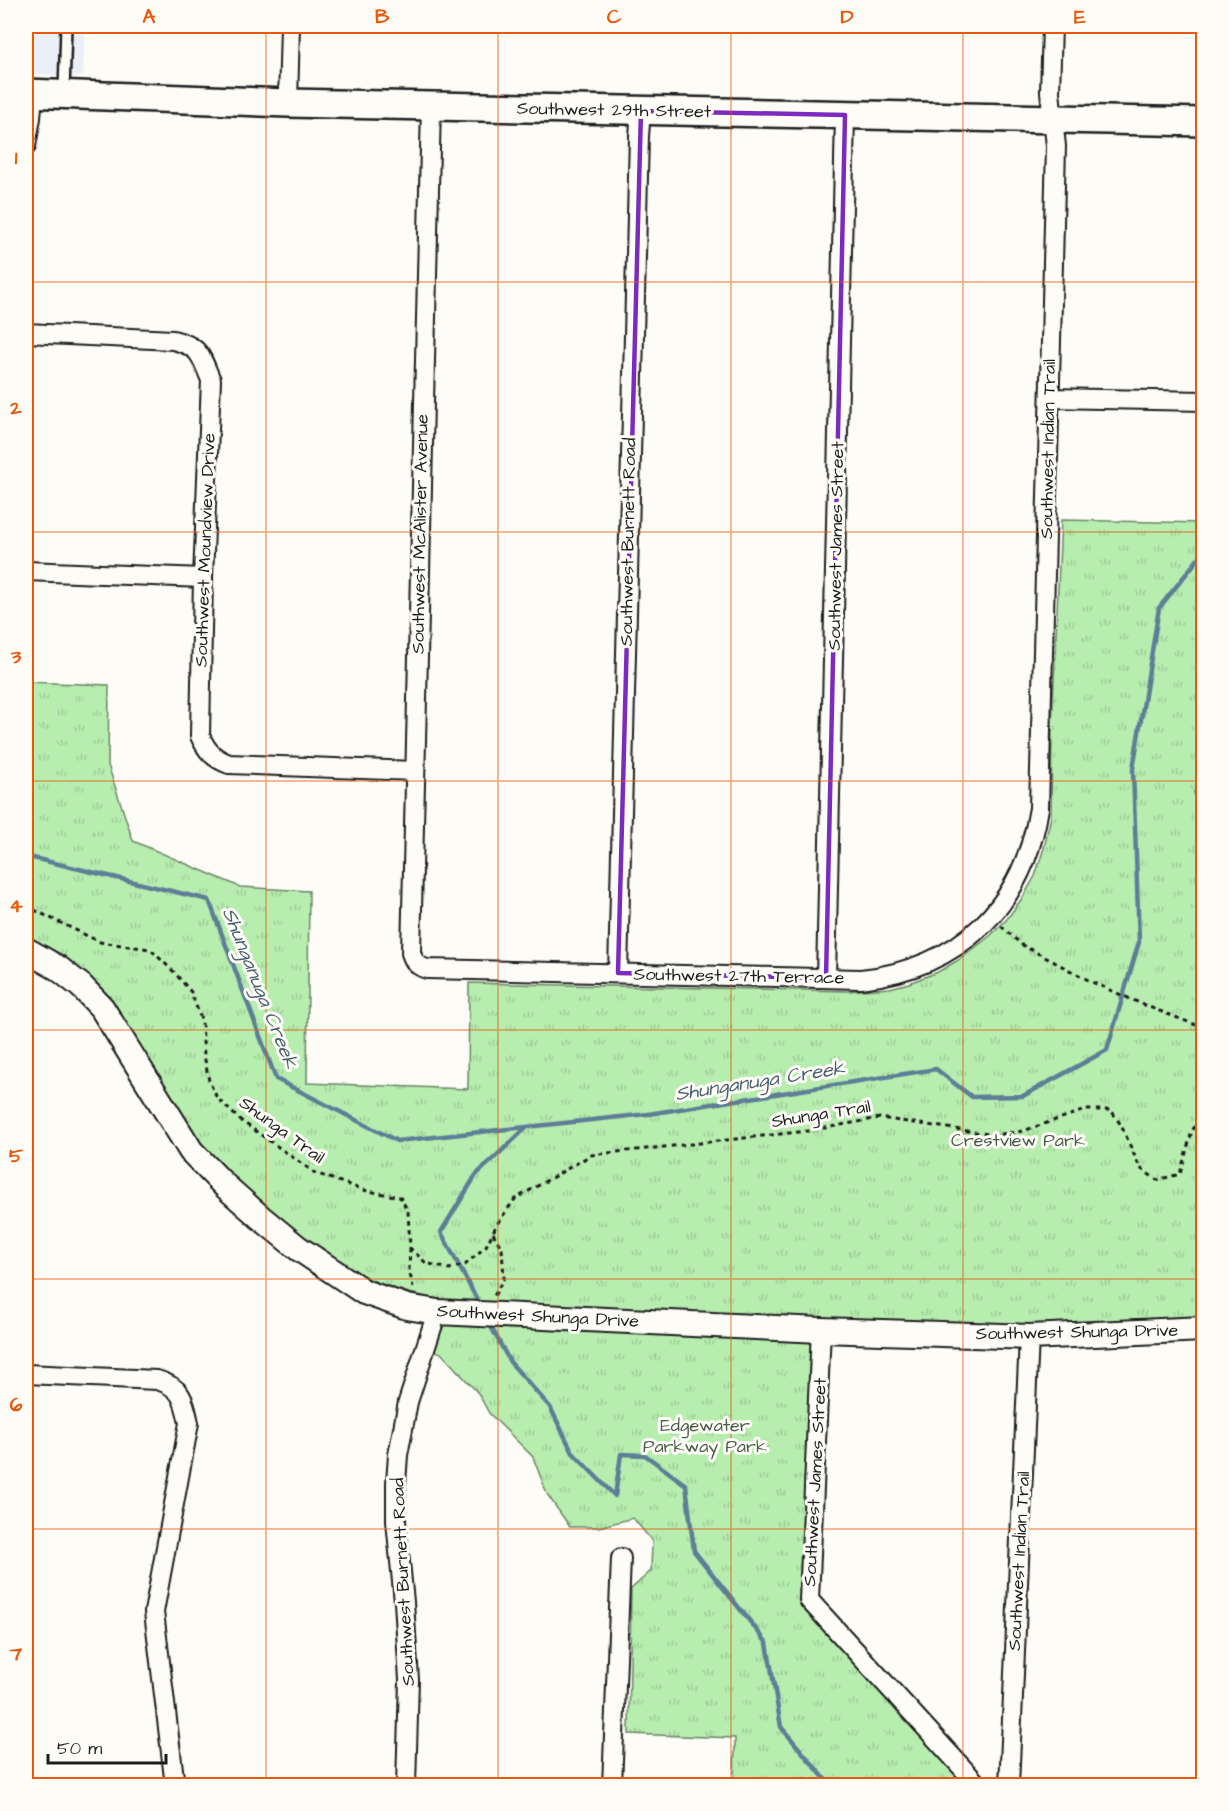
<svg xmlns="http://www.w3.org/2000/svg" width="1229" height="1811" viewBox="0 0 1229 1811" font-family="'Architects Daughter',sans-serif">
	<defs>
		<pattern id="park-tufts" width="24" height="20" patternUnits="userSpaceOnUse" patternTransform="scale(1.5)"><rect width="24" height="20" fill="#b7edaf"/><path d="M3 7l-1-3M5 7V3M7 7l1-3M15 17l-1-3M17 17v-4M19 17l1-3" fill="none" stroke="#9dcb96"/></pattern>
	</defs>
	<rect width="100%" height="100%" fill="#fdfcf7"/>
	<filter id="ink" filterUnits="userSpaceOnUse"><feTurbulence type="fractalNoise" baseFrequency=".0167" numOctaves="2"/><feDisplacementMap in="SourceGraphic" scale="12" xChannelSelector="R" yChannelSelector="G"/><feConvolveMatrix kernelMatrix="1 2 1 2 8 2 1 2 1" color-interpolation-filters="sRGB"/></filter>
	<g filter="url(#ink)">
		<!-- built -->
		<path fill="#ebf0f8" d="M26 26H85L83 77 26 73Z"/>
		<!-- park -->
		<path fill="url(#park-tufts)" stroke="#6a8466" stroke-width="1.5" d="M1061 520 1203 523V1319L1017 1326 823 1319 445 1300C397 1294 350 1274 311 1246 293 1233 276 1216 259 1202 245 1189 226 1177 214 1163 206 1153 199 1140 191 1129 179 1110 166 1091 154 1072 116 1008 98 967 26 937V682L109 685 108 765 133 841 240 887 309 891 307 1083 468 1089 469 983 848 991 890 988 909 983 938 972 962 958 990 936 1007 919 1023 897 1035 876 1044 848 1051 817 1052 727Z
			M437 1312 821 1330 810 1600 979 1785H734L735 1738 629 1734 631 1589 651 1571 652 1541 633 1518 599 1527H570L547 1494 533 1457 489 1413 478 1393 441 1353 426 1346Z"/>
		<g fill="none" stroke-linecap="round" stroke-linejoin="round">
			<!-- stream -->
			<path stroke="#5d7e96" stroke-width="4.5" d="M26 853 29 857 209 900 276 1079 397 1141 648 1114 936 1069 972 1097 1023 1096 1107 1050 1139 942 1133 769 1159 608 1202 554H1204
				M481 1307 441 1232 476 1175 527 1127
				M489 1323 510 1362 550 1407 573 1453 615 1496 621 1454 645 1455 686 1485 694 1551 767 1643 781 1727 831 1786"/>
			<!-- service casing -->
			<g stroke="#1c1c1c" stroke-width="14">
				<path id="service" d="M64 91 66 26"/>
			</g>
			<!-- minor casing -->
			<g stroke="#1c1c1c" stroke-width="22">
				<path id="minor" d="M288 103 290 26
					M431 106 411 953C414 962 417 966 427 969L861 979C960 968 1024 906 1039 808L1056 146 1050 92 1052 26
					M26 146 31 118 33 93
					M26 333 173 340C201 347 200 355 211 380L203 578 200 736C207 751 213 758 229 764L415 771
					M1050 398 1204 401
					M26 571 203 578
					M618 973 639 136 641 111
					M826 978 845 115
					M821 1330 809 1600 979 1786
					M26 1374 157 1380C182 1387 184 1400 189 1423L154 1612 175 1786
					M406 1786 409 1680 404 1602 396 1521V1483L398 1455 408 1402 437 1312
					M612 1786 621 1558
					M1009 1786 1029 1337"/>
			</g>
			<!-- tertiary casing -->
			<g stroke="#1c1c1c" stroke-width="28">
				<path id="tertiary" d="M26 950 58 968 81 986 102 1008 191 1151 224 1185 260 1217 298 1248 364 1292 407 1307 437 1312 821 1330 1029 1337 1204 1329"/>
			</g>
			<!-- secondary casing -->
			<g stroke="#1c1c1c" stroke-width="32">
				<path id="secondary" d="M26 93 288 103 1204 122"/>
			</g>
			<!-- path -->
			<path stroke="#1c1c1c" stroke-width="3" stroke-dasharray="4.5 4.5" stroke-linecap="butt" d="M1195 791 1200 848 1204 863
				M26 906 100 942 150 949 174 972 191 992 202 1022 204 1055 209 1081 217 1098 240 1120 315 1173 363 1190 400 1197 408 1211 410 1248 426 1263 449 1269 465 1265 486 1246 497 1224 515 1199 591 1155 808 1131 880 1118 995 1135 1023 1131 1085 1110H1111L1121 1125 1140 1168 1157 1180 1180 1174 1192 1131 1204 1112
				M1001 926 1022 945 1094 983 1149 1007 1204 1028
				M493 1233 502 1249 504 1278 494 1296
				M410 1248 409 1269 413 1288"/>
			<!-- service -->
			<use href="#service" stroke="#fdfcf7" stroke-width="9"/>
			<!-- minor -->
			<use href="#minor" stroke="#fdfcf7" stroke-width="18"/>
			<!-- tertiary -->
			<use href="#tertiary" stroke="#fdfcf7" stroke-width="24"/>
			<!-- secondary -->
			<use href="#secondary" stroke="#fdfcf7" stroke-width="27"/>
		</g>
	</g>
	<!-- marked area -->
	<path fill="none" stroke="#7b2cbf" stroke-width="4.5" stroke-linejoin="round" d="M641 111 845 115 826 978 618 973Z"/>
	<!-- grid -->
	<path fill="none" stroke="#e8590c" stroke-width="1.5" stroke-opacity="0.55" d="M266 26V1786M498 26V1786M731 26V1786M963 26V1786M26 282H1204M26 532H1204M26 781H1204M26 1030H1204M26 1279H1204M26 1529H1204"/>
	<g text-anchor="middle" dominant-baseline="central" stroke-width="6" stroke-linejoin="round" paint-order="stroke">
		<!-- street labels -->
		<g font-size="18" fill="#1c1c1c" stroke="#fdfcf7">
			<text transform="translate(614 110) rotate(1)">Southwest 29th Street</text>
			<text transform="translate(1048 449) rotate(-89)">Southwest Indian Trail</text>
			<text transform="translate(420 534) rotate(-89)">Southwest McAlister Avenue</text>
			<text transform="translate(628 542) rotate(-89)">Southwest Burnett Road</text>
			<text transform="translate(836 546) rotate(-89)">Southwest James Street</text>
			<text transform="translate(205 550) rotate(-88)">Southwest Moundview Drive</text>
			<text transform="translate(739 976) rotate(1)">Southwest 27th Terrace</text>
			<text transform="translate(821 1114) rotate(-9)">Shunga Trail</text>
			<text transform="translate(282 1130) rotate(36)">Shunga Trail</text>
			<text transform="translate(538 1316) rotate(3)">Southwest Shunga Drive</text>
			<text transform="translate(1077 1332) rotate(-1)">Southwest Shunga Drive</text>
			<text transform="translate(815 1482) rotate(-87)">Southwest James Street</text>
			<text transform="translate(1019 1561) rotate(-87)">Southwest Indian Trail</text>
			<text transform="translate(403 1582) rotate(-93)">Southwest Burnett Road</text>
		</g>
		<!-- park labels -->
		<g font-size="18" fill="#4a5b48" stroke="#fdfcf7">
			<text x="1018" y="1140">Crestview Park</text>
			<text x="705" y="1425">Edgewater<tspan x="705" dy="21">Parkway Park</tspan></text>
		</g>
		<!-- water labels -->
		<g font-size="20" font-style="italic" fill="#475e6d" stroke="#fdfcf7">
			<text transform="translate(260 988) rotate(68)">Shunganuga Creek</text>
			<text transform="translate(760 1081) rotate(-9)">Shunganuga Creek</text>
		</g>
	</g>
	<!-- margin -->
	<rect width="1229" height="1811" fill="none" stroke="#fdfcf7" stroke-width="66"/>
	<!-- scale -->
	<path d="M48 1754v9h118v-9" fill="none" stroke="#1c1c1c" stroke-width="3"/>
	<text x="57" y="1754" font-size="18" fill="#1c1c1c" stroke="#fdfcf7" stroke-width="4.5" paint-order="stroke">50 m</text>
	<rect x="33" y="33" width="1163" height="1745" fill="none" stroke="#e8590c" stroke-width="2"/>
	<g font-size="20" text-anchor="middle" font-weight="bold" fill="#e8590c">
		<text x="149" y="23">A</text>
		<text x="382" y="23">B</text>
		<text x="614" y="23">C</text>
		<text x="847" y="23">D</text>
		<text x="1080" y="23">E</text>
		<text x="16" y="164">1</text>
		<text x="16" y="414">2</text>
		<text x="16" y="663">3</text>
		<text x="16" y="912">4</text>
		<text x="16" y="1162">5</text>
		<text x="16" y="1411">6</text>
		<text x="16" y="1660">7</text>
	</g>
</svg>
